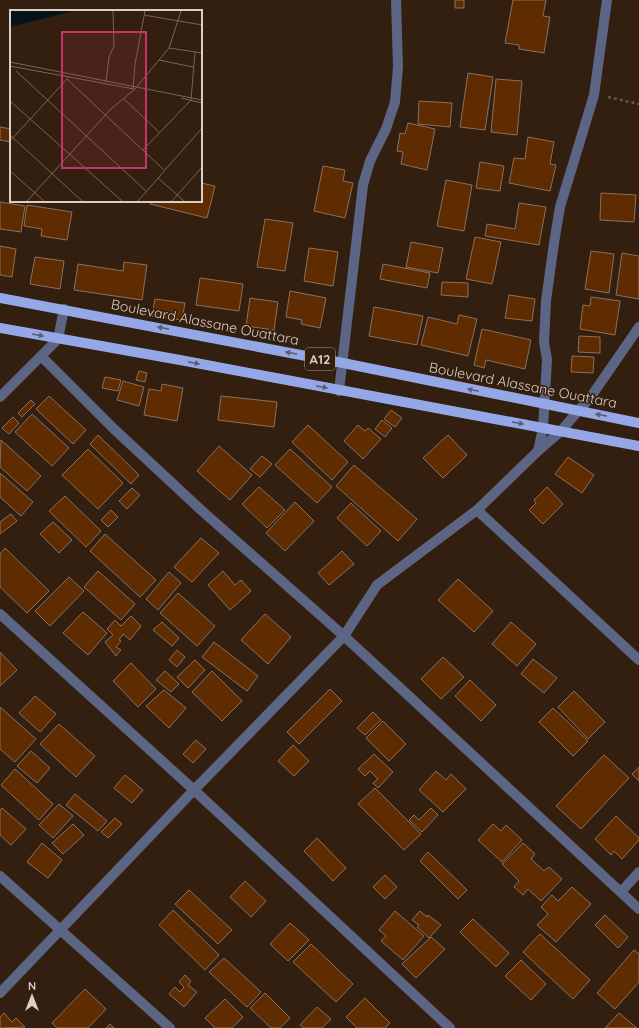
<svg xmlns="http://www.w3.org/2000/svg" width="639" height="1028" viewBox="0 0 639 1028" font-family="Quicksand,sans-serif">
	<rect width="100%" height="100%" fill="#331f0f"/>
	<!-- building -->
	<path fill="#5e2c00" stroke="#8a705f" d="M455 0H464V8H455Z
		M513 0H546L543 16 550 17 544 53 519 49V45L505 43Z
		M468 73 493 77 485 130 460 127Z
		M496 79 522 81 517 135 491 132Z
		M419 101 452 103 450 127 418 124Z
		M408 123 435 129 427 170 401 164 403 152 397 151 400 133 405 134Z
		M0 127 11 129V142L0 140Z
		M528 137 554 142 550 164 556 165 550 191 509 183 514 158 525 159Z
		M480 162 504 166 500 191 476 188Z
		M323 166 345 170 343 181 353 183 345 218 314 211Z
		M446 180 472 185 464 231 437 226Z
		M201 183 215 186 207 218 150 204 151 201H201Z
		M601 193 636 195 634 222 600 220Z
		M0 202 25 206 21 232 0 229Z
		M519 203 546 207 539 245 485 236 487 224 515 229Z
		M27 205 72 212 67 240 41 236 42 229 24 226Z
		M265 219 293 223 285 271 257 267Z
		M475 237 501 242 492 284 466 279Z
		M411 242 443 248 438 273 406 267Z
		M0 246 16 249 12 277 0 275Z
		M309 248 338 252 333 286 304 281Z
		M591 251 614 254 609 293 585 289Z
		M622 253 639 256V299L616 295Z
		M35 257 64 261 60 289 30 284Z
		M124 262 147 265 142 300 74 290 78 264 123 271Z
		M383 264 430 273 427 288 380 279Z
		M200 278 243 284 239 311 196 305Z
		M442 282 468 283V297L441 295Z
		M290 291 326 298 320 328 301 324 302 320 286 317Z
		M509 295 535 299 532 321 505 318Z
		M591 297 620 301 615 335 580 329 583 305 590 306Z
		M250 298 278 302 274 330 246 326Z
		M155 299 185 303 182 320 152 316Z
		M374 307 423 316 417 345 369 336Z
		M459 315 477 319 468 356 421 345 428 317 457 324Z
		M482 329 531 340 525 369 486 360 484 368 474 365Z
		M579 336 600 337V353L578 352Z
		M572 356 594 357 593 373 571 372Z
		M139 371 147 373 145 382 136 380Z
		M105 377 121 380 118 391 102 388Z
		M123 381 144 387 139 406 117 400Z
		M162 384 183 388 177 421 144 415 149 389 161 391Z
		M49 396 86 430 73 444 36 409Z
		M221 396 277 402 274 427 218 420Z
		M31 400 35 404 22 417 18 413Z
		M391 410 402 418 395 427 384 419Z
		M32 414 69 448 52 466 15 432Z
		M13 417 19 423 9 434 2 428Z
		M382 420 392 428 385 437 375 429Z
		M308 425 348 462 332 480 292 442Z
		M358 425 365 431 368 428 381 439 363 459 344 441Z
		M98 435 139 475 131 484 90 444Z
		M448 435 467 455 443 478 423 458Z
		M1 440 41 476 27 491 0 467Z
		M219 446 252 475 230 500 197 471Z
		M88 449 123 483 98 509 62 475Z
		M290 449 332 487 317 503 275 465Z
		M262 456 272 464 260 477 250 469Z
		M568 457 594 475 582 493 555 474Z
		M354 465 417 519 398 541 336 486Z
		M0 473 33 502 21 516 0 497Z
		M259 487 285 510 267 528 242 504Z
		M547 487 563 504 543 524 529 510 536 503 534 500Z
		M132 488 140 495 127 509 119 501Z
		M65 496 101 531 86 547 49 511Z
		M295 502 314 521 285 551 266 533Z
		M351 503 381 531 367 546 337 518Z
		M111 510 118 517 108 527 101 520Z
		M11 514 17 521 0 534V522Z
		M53 522 72 540 59 553 40 534Z
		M105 534 156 580 140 597 90 551Z
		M201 538 219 553 192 582 174 567Z
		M5 548 49 591 27 613 0 587V554Z
		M342 551 354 564 329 585 318 573Z
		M98 571 135 604 121 620 84 587Z
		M223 571 235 585 241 580 251 591 230 610 208 585Z
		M169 572 181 583 158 610 146 599Z
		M69 577 84 591 50 626 35 611Z
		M458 579 493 611 474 632 438 600Z
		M178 593 215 626 197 646 160 613Z
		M83 612 107 633 88 655 63 633Z
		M265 614 291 637 268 664 241 640Z
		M131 616 141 626 130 640 123 634 119 640 121 641 116 647 121 650 116 656 105 642 113 635 107 629 115 620 121 626Z
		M162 622 179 638 172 646 153 630Z
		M511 622 536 644 517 666 492 644Z
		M214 642 258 676 247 691 202 657Z
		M177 650 185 657 177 667 169 660Z
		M0 652 17 670 0 686Z
		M443 657 464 677 441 699 421 679Z
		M533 659 557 678 544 693 521 674Z
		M195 660 205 670 188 688 177 677Z
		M131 663 156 689 138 707 113 681Z
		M165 671 179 684 171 692 156 680Z
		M212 671 242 701 222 721 192 692Z
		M470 680 496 705 481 721 455 696Z
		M330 689 342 701 299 744 287 732Z
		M164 690 186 708 169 728 146 706Z
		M574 691 605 722 588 739 558 707Z
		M35 696 56 714 40 732 19 713Z
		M0 707 36 739 15 762 0 749Z
		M553 708 588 741 573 756 539 722Z
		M373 712 381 720 365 735 357 728Z
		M383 721 406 744 389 761 366 738Z
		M59 724 95 756 76 777 40 744Z
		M196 740 206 749 193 763 183 754Z
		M293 745 309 761 294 776 278 761Z
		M31 751 50 768 37 783 17 766Z
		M374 754 393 772 378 788 373 783 378 779 370 771 365 776 358 769Z
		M604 755 629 778 581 829 556 806Z
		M639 767V781L632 774Z
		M15 769 53 804 39 820 1 785Z
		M436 771 446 780 451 774 466 789 443 812 419 790Z
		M125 775 143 790 132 803 114 788Z
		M375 788 421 834 404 850 358 804Z
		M75 794 107 821 98 831 66 805Z
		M59 804 73 816 53 838 39 825Z
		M2 808 26 829 11 845 0 835V811Z
		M431 808 438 815 422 832 409 820 414 815 419 820Z
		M616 816 639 838V840L622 859 614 851 611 855 595 839Z
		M115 818 122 824 108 838 101 832Z
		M73 824 84 835 63 854 52 843Z
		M493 824 501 831 506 825 522 840 502 862 478 840Z
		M317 838 346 868 333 881 304 851Z
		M42 843 62 860 48 878 27 862Z
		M523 843 535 854 531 859 544 871 549 867 562 879 541 901 528 889 523 895 514 887 519 881 502 864Z
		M428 852 467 890 458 899 420 861Z
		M385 875 397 887 385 899 373 887Z
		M245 881 266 901 251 917 230 897Z
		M572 887 591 904 556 942 537 925 548 914 541 907 552 895 558 901Z
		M189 890 232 930 218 944 175 904Z
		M173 910 219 955 205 970 159 925Z
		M395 911 424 936 403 960 381 941 386 936 379 930Z
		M420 911 427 917 428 915 441 925 429 938 417 927 419 925 412 920Z
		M605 915 628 937 618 948 595 925Z
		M473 919 509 953 496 967 460 932Z
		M290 923 309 940 288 961 270 944Z
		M540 934 590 980 573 999 523 952Z
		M431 937 445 949 416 978 402 964Z
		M311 944 353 984 336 1002 293 962Z
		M634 950 639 954V982L615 1009 597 993Z
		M224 958 261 992 247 1007 209 972Z
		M521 960 546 984 531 1000 505 976Z
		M185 975 191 981 188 985 197 992 184 1007 169 994 175 987 180 992 184 987 179 982Z
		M85 989 106 1009 88 1028H57L52 1023Z
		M265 993 290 1018 280 1028H271L250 1008Z
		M365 998 390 1023 385 1028H357L346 1017Z
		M225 999 243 1017 232 1028H215L205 1018Z
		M317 1007 331 1019 322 1028H304L300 1025Z
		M4 1013 12 1022 16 1018 25 1027 0 1028V1017Z
		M619 1013 637 1028H605Z
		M110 1024 114 1028H106Z"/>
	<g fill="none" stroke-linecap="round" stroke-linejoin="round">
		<!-- path -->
		<path stroke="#685547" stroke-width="2.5" stroke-dasharray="3 3" stroke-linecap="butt" d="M608 97 639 104"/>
		<!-- minor -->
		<path stroke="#5c6684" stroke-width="10" d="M41 356 114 429 201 510 344 636 639 909
			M339 391 363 185 370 161 386 129 395 102 398 67 396 0
			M0 397 58 339 64 309
			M538 451 543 428 547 360 544 342 546 301 554 243 560 207 594 95 607 0
			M477 510 639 660
			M0 614 194 790 450 1028
			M0 876 170 1028
			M621 892 639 872
			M0 993 194 790 344 636 377 585 477 510 538 451 561 431 578 411 590 398 639 327"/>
		<!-- major -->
		<path stroke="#94a7e6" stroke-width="10" d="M0 298 343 363 639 423
			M0 328 180 360 639 446"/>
	</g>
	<!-- one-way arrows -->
	<defs><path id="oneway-solid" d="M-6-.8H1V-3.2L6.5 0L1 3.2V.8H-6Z"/></defs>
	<g fill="#5f5c70">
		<use href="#oneway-solid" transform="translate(163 328) rotate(-169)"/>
		<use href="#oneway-solid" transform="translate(38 335) rotate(10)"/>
		<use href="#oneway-solid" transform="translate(291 353) rotate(-169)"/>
		<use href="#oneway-solid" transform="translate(194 363) rotate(11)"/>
		<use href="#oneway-solid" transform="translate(322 387) rotate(11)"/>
		<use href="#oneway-solid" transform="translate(473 390) rotate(-168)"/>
		<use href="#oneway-solid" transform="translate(601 415) rotate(-169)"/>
		<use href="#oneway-solid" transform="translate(518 423) rotate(11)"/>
	</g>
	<g text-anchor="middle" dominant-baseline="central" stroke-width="3" stroke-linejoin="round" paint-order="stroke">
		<!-- shield labels -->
		<rect fill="#331f0f" stroke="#a99a8e" stroke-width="1" x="305" y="348" width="30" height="22" rx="3"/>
		<g font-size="13" font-weight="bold" fill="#dccec4">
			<text x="320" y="359">A12</text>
		</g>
		<!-- street labels -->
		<g font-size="14" fill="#dccec4" stroke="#331f0f">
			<text transform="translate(205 322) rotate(11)">Boulevard Alassane Ouattara</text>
			<text transform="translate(523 385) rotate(11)">Boulevard Alassane Ouattara</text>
		</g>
	</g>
	<!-- overview -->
	<g transform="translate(10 10)">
		<rect width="192" height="192" fill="#331f0f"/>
		<path d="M0 1H64L0 17Z" fill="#061419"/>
		<path fill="none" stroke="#776557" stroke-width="1" d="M134 5 192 15M159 38 192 43M149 50 183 57M0 52 192 90M0 56 124 79M6 61 136 181M57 69 154 160M96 72 99 47 104 36 103 1M123 79 125 54 135 1M171 88 192 93M114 89 149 122M0 91 112 191M0 125 72 191M0 131 58 68M133 140 181 90 185 42M0 161 34 191M148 168 174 191M17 191 101 99 125 79 159 38 171 1M128 191 192 118M162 191 192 157"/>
		<path fill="#c6336b" fill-opacity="0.15" stroke="#c6336b" stroke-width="2" d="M52 22H136V158H52Z"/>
		<rect width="192" height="192" fill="none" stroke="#dccec4" stroke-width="2"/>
	</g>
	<!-- north arrow -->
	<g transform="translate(32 996)" stroke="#331f0f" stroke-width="3" paint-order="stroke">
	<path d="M0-3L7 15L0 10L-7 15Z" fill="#dccec4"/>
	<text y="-6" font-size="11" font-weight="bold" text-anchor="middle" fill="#dccec4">N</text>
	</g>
</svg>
